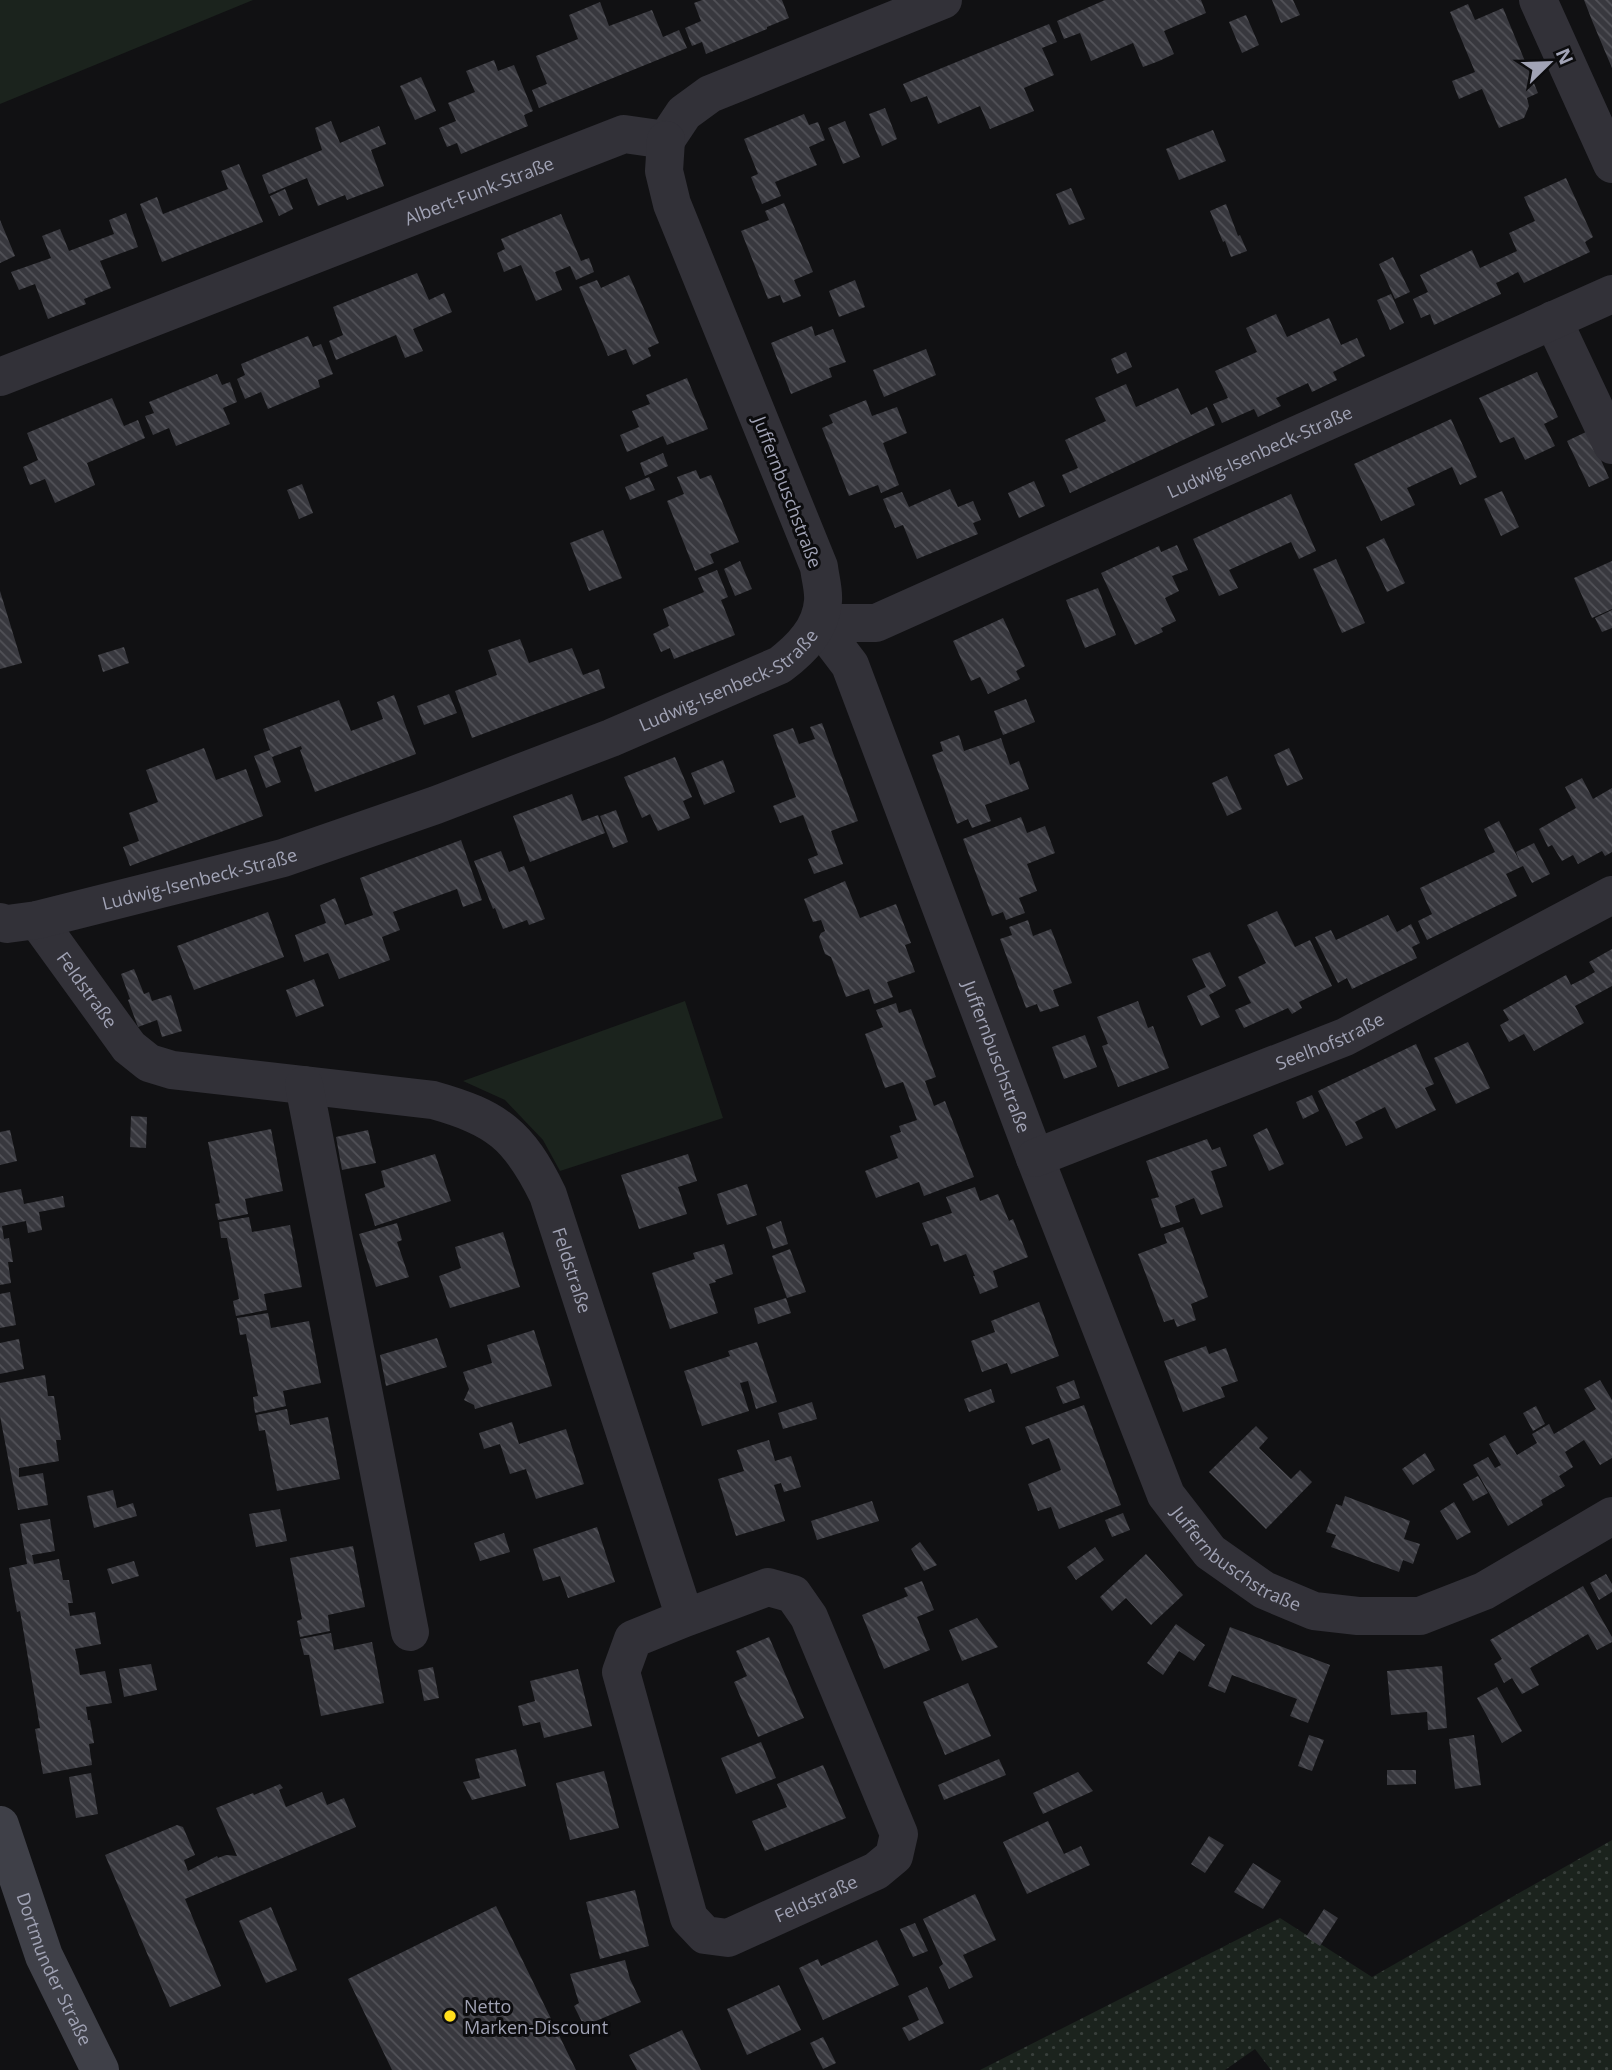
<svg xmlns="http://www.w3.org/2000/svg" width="1612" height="2070" viewBox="0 0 1612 2070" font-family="'Open Sans',sans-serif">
	<defs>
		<pattern id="grass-dots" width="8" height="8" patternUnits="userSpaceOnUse" patternTransform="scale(1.75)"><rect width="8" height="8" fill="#1b231d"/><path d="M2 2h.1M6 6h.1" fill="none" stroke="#39403c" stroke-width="1.8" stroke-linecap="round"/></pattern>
		<pattern id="building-back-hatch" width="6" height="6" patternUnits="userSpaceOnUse" patternTransform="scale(1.75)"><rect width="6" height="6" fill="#38383e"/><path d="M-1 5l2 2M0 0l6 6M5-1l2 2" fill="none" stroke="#525258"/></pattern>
	</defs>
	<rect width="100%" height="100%" fill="#111113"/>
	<!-- grass -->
	<path fill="url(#grass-dots)" d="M1612 1840V2070H1271L1255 2049 1225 2070H980L1280 1918 1372 1977Z"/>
	<!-- green -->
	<path fill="#1b231d" d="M0 0H253L0 104Z
		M685 1001 723 1118 560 1171 543 1140 505 1100 463 1081Z"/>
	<!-- building -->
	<path fill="url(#building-back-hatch)" d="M702 0H782L789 18 767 27V29L706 54 702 42 692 46 685 28 701 21 694 3Z
		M1105 0H1201L1206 13 1164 31 1174 54 1159 61 1143 67 1133 43 1091 61 1080 33 1064 39 1057 21Z
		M1272 0H1293L1300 15 1281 23Z
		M1584 0H1612V68L1593 23Z
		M600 2 609 26 652 10 663 37 679 30 687 48 539 108 532 90 547 84 536 56 578 39 569 15Z
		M1468 4 1475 20 1503 8 1538 93 1527 98 1529 106 1524 118 1499 128 1482 89 1459 99 1452 81 1475 72 1450 12Z
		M1246 15 1259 45 1242 53 1229 22Z
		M1049 24 1057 42 1042 48 1054 75 1024 88 1034 111 990 129 980 106 938 124 927 96 911 102 903 84Z
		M494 60 498 71 514 65 533 111 524 115 528 126 461 154 457 143 447 147 439 128 456 121 448 103 475 92 466 71Z
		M421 77 436 111 415 120 400 86Z
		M885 108 897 139 882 146 869 114Z
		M804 114 809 125 818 122 825 140 809 147 817 165 775 182 781 196 762 204 751 177 758 174 744 139Z
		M331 121 340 143 379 126 386 144 371 150 384 186 347 200 345 195 318 206 307 178 269 194 262 175 322 150 315 128Z
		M845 121 860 157 843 164 828 128Z
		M1213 130 1226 161 1179 180 1166 149Z
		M239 164 263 222 162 262 140 204 157 197 163 214 228 189 221 171Z
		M1566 178 1593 237 1585 242 1590 252 1524 283 1518 272 1505 279 1496 283 1501 294 1434 325 1430 314 1421 318 1413 299 1428 292 1420 275 1472 250 1480 268 1517 251 1509 233 1535 221 1524 197Z
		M1071 188 1085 219 1069 225 1056 194Z
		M285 189 293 209 279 216 270 196Z
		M784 203 813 272 794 280 801 296 783 303 780 295 768 299 741 231 769 220 765 211Z
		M1226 204 1238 236 1240 235 1247 251 1231 257 1225 241 1223 242 1210 211Z
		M126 213 138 247 100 261 111 288 84 299 86 304 48 319 35 284 19 290 11 272 51 258 42 236 60 229 69 251 114 234 109 220Z
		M561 214 581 261 589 258 594 272 576 280 570 266 555 272 562 290 536 301 521 265 504 272 497 253 505 249 501 239Z
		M0 220 15 256 0 263Z
		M1393 257 1410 292 1395 299 1379 264Z
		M417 273 429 300 444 293 452 312 413 329 423 351 405 358 396 335 336 360 329 341 343 335 333 307Z
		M629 275 659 343 648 348 651 356 633 365 626 349 608 356 579 287 597 280 601 288Z
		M855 280 865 307 839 317 829 291Z
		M1391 294 1404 323 1390 330 1377 300Z
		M1276 314 1287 337 1329 318 1341 345 1357 338 1365 356 1333 372 1337 380 1312 392 1308 383 1276 398 1281 406 1258 417 1254 409 1222 423 1213 404 1228 398 1215 371 1257 352 1246 328Z
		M812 326 815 336 833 329 846 362 829 368 832 377 791 394 771 343Z
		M308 336 313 347 321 344 333 374 318 380 320 387 268 409 261 392 245 399 237 379 245 375 241 364Z
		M926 349 936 375 884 397 873 370Z
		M1126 352 1132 367 1117 374 1111 359Z
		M1537 372 1558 417 1544 424 1555 446 1525 460 1514 437 1500 443 1479 398Z
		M217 374 222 385 230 382 237 402 223 408 230 424 176 446 169 428 153 435 145 416 154 413 149 402Z
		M687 378 708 429 667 445 663 436 627 452 620 435 639 427 632 411 650 404 646 395Z
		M1126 384 1136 407 1178 388 1191 415 1207 407 1215 425 1070 493 1062 475 1078 468 1065 440 1106 421 1095 398Z
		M112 398 124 426 138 420 145 438 87 463 95 485 55 503 45 479 30 485 23 467 38 460 27 433Z
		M866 400 872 416 897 407 907 433 883 443 899 485 881 493 878 485 849 496 822 428 833 423 829 415Z
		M1451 419 1477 477 1460 485 1452 467 1407 488 1415 505 1381 521 1354 464Z
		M1588 431 1609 478 1589 487 1567 441Z
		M663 453 668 466 645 476 640 463Z
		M696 470 700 479 711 475 739 542 710 554 714 563 695 571 667 501 684 494 677 477Z
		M649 477 655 490 630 500 625 487Z
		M1034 481 1045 506 1019 518 1008 493Z
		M302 484 313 513 299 519 287 490Z
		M950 489 958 507 973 501 981 520 973 523 978 534 917 559 903 525 895 528 883 499 902 492 909 507Z
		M1502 491 1519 527 1501 536 1484 499Z
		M1291 494 1316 551 1299 559 1291 542 1229 570 1238 588 1219 596 1193 539Z
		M603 530 622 578 589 591 570 543Z
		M1384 538 1405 583 1387 592 1366 547Z
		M1177 545 1188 570 1172 576 1179 591 1165 598 1176 621 1161 628 1163 632 1135 645 1101 573 1159 546 1161 552Z
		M1336 559 1365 623 1342 633 1313 569Z
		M740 561 752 589 735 596 724 569Z
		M1612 561V609L1592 618 1574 578Z
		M717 570 728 597 721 600 735 635 674 659 670 648 661 652 653 634 669 626 663 609 704 592 698 578Z
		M1098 588 1116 635 1085 648 1066 600Z
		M0 591 22 663 0 669Z
		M1612 610V628L1602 632 1595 618Z
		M1003 618 1025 666 1016 671 1020 679 988 694 980 677 971 681 953 641Z
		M520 639 529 663 572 648 583 675 599 669 605 688 472 738 455 691 497 675 488 650Z
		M124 647 129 663 103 672 98 655Z
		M449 694 457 713 424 725 417 706Z
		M394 695 416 754 315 792 300 750 302 749 301 746 272 757 281 782 266 788 254 756 270 750 263 729 339 700 351 731 383 719 377 702Z
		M1026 699 1035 722 1003 735 994 711Z
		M822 723 858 821 831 831 843 864 814 874 808 859 818 855 803 815 780 823 773 806 796 797 773 735 793 728 799 744 815 739 810 727Z
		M959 735 964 751 1001 738 1010 765 1019 761 1029 789 985 805 991 821 972 828 968 819 957 824 932 755 943 751 940 742Z
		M204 748 216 780 246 769 263 816 130 866 123 847 139 841 129 813 158 802 146 770Z
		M1289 748 1303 779 1287 786 1274 755Z
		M675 757 692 797 683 801 690 818 658 831 650 814 642 818 624 777Z
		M723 760 735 792 704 805 691 773Z
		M1227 776 1242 809 1227 816 1212 783Z
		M1582 778 1593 799 1612 788V852L1605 856 1602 851 1578 864 1573 855 1562 861 1552 845 1548 847 1539 829 1576 808 1565 787Z
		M572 794 582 821 598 815 605 833 530 862 513 816Z
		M616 810 628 842 613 848 600 816Z
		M1021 817 1027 833 1045 826 1055 853 1027 864 1037 891 1019 898 1025 913 1006 920 1003 912 992 916 963 839Z
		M1499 821 1520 862 1516 852 1534 843 1550 874 1532 883 1523 866 1506 874 1517 896 1427 940 1418 921 1432 914 1420 888 1495 852 1484 829Z
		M461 840 482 900 463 907 457 889 393 912 400 930 382 937 390 960 339 979 328 953 304 962 295 935 326 923 320 905 335 898 345 925 373 915 360 878Z
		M501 851 509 872 524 866 545 919 529 925 527 920 503 929 495 908 493 909 474 861Z
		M845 881 860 918 896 904 911 943 905 945 915 972 887 982 893 997 874 1004 869 989 846 997 831 957 825 954 819 937 821 933 825 931 821 920 813 922 804 899Z
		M1277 911 1295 947 1310 940 1332 986 1299 1002 1302 1008 1292 1014 1288 1008 1244 1028 1235 1010 1251 1003 1238 977 1266 963 1247 925Z
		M268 912 284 957 194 990 177 946Z
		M1388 915 1397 932 1411 924 1420 943 1412 947 1417 958 1352 989 1347 978 1338 983 1315 937 1331 930 1336 940Z
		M1028 920 1033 936 1051 929 1072 983 1053 990 1059 1006 1040 1012 1037 1004 1026 1008 1000 939 1012 935 1009 927Z
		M1612 949V986L1575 1006 1584 1023 1534 1051 1524 1034 1509 1042 1500 1025 1509 1020 1503 1010 1566 975 1571 985 1583 979 1595 972 1589 962Z
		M1210 952 1226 986 1209 995 1220 1017 1201 1026 1187 996 1206 987 1192 959Z
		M134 969 144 994 149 992 152 1001 171 995 182 1031 162 1037 157 1020 138 1027 128 1000 130 999 121 974Z
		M314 979 324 1006 296 1017 286 990Z
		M1138 1001 1148 1028 1153 1026 1169 1068 1118 1087 1102 1046 1108 1044 1097 1017Z
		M896 1003 899 1013 911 1009 936 1077 925 1081 934 1106 945 1101 974 1177 924 1196 919 1182 876 1198 865 1171 898 1158 890 1136 901 1132 899 1126 917 1120 903 1082 885 1088 865 1034 883 1027 876 1010Z
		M1085 1035 1097 1067 1064 1079 1052 1047Z
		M1468 1042 1490 1088 1456 1104 1434 1058Z
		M1416 1044 1434 1084 1425 1088 1436 1110 1396 1129 1385 1107 1355 1122 1363 1138 1346 1146 1318 1091Z
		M1312 1095 1319 1111 1303 1119 1296 1102Z
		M131 1116 147 1117 146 1148 130 1147Z
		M1267 1128 1284 1164 1269 1171 1253 1135Z
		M271 1129 283 1191 245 1199 248 1214 218 1220 215 1204 220 1203 208 1142Z
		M10 1130 17 1161 0 1165V1132Z
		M368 1130 376 1163 342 1170 336 1137Z
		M1207 1139 1212 1150 1220 1147 1227 1166 1211 1171 1223 1207 1201 1215 1194 1198 1175 1206 1180 1222 1161 1228 1151 1199 1159 1197 1146 1161Z
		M435 1154 451 1201 375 1226 365 1194 385 1187 381 1171Z
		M688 1154 697 1181 678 1187 687 1214 639 1229 621 1175Z
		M747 1184 757 1215 727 1225 717 1194Z
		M975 1187 980 1201 998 1194 1009 1221 1013 1219 1028 1257 993 1271 998 1287 980 1294 973 1276H975L966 1254 944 1262 938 1244 931 1246 922 1223 952 1213 946 1197Z
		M21 1189 24 1204 63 1196 65 1207 39 1212 42 1230 28 1233 26 1221 2 1226 4 1239 9 1238 13 1262H8L11 1283 0 1285V1193Z
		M249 1217 252 1232 290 1225 302 1287 264 1294 267 1310 236 1316 233 1301 239 1299 227 1238H221L219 1222Z
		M781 1221 788 1244 773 1249 766 1227Z
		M397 1223 402 1240 397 1242 409 1277 376 1287 359 1234Z
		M1183 1227 1208 1297 1191 1304 1196 1320 1177 1327 1174 1319 1164 1322 1138 1254 1167 1243 1164 1234Z
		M503 1232 520 1287 450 1308 439 1276 461 1268 455 1247Z
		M724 1244 733 1274 715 1280 716 1282 709 1284 718 1313 670 1329 652 1273 695 1259 693 1253Z
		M790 1249 806 1292 787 1298 772 1256Z
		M10 1292 16 1325 0 1328V1294Z
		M786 1298 791 1313 758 1324 754 1308Z
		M1039 1302 1059 1356 1011 1374 1007 1363 982 1372 971 1341 995 1332 991 1321Z
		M268 1313 271 1328 309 1321 321 1383 283 1391 286 1406 255 1413 253 1397 258 1396 246 1334 240 1335 237 1318Z
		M534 1330 552 1386 475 1409 474 1405 464 1400 469 1389 463 1372 492 1363 487 1345Z
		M437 1338 447 1367 386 1386 380 1355Z
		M19 1339 24 1369 0 1374V1343Z
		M757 1342 777 1402 756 1409 748 1381 740 1383 749 1411 702 1426 684 1371 730 1356 728 1351Z
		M1206 1346 1209 1354 1226 1348 1238 1381 1221 1387 1225 1397 1183 1412 1164 1361Z
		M45 1375 48 1396H54L61 1440H56L59 1461 19 1468V1477L43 1473 48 1505 18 1510 0 1416V1383Z
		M1074 1380 1080 1398 1063 1404 1056 1387Z
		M1600 1380 1612 1400V1458L1600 1465 1584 1440 1565 1452 1573 1467 1559 1476 1565 1486 1541 1500 1543 1505 1508 1526 1473 1465 1488 1457 1495 1468 1501 1465 1489 1444 1505 1435 1517 1455 1537 1443 1532 1434 1549 1424 1554 1434 1596 1409 1584 1389Z
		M991 1389 995 1402 969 1412 964 1399Z
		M812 1402 817 1419 783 1429 778 1413Z
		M1084 1405 1121 1505 1059 1529 1051 1507 1038 1511 1028 1484 1061 1470 1049 1438 1032 1445 1025 1427Z
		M1536 1406 1545 1424 1533 1431 1523 1413Z
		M287 1409 290 1425 328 1417 340 1479 277 1491 265 1430 259 1431 256 1415Z
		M512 1422 519 1444 566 1429 584 1484 536 1499 526 1469 510 1474 500 1444 484 1449 479 1433Z
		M1256 1426 1268 1438 1259 1448 1291 1479 1300 1470 1312 1482 1266 1529 1209 1472Z
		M769 1440 775 1461 791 1456 801 1487 784 1492 781 1483 774 1485 785 1521 736 1536 718 1479 744 1471 737 1450Z
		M1425 1453 1435 1470 1413 1485 1402 1469Z
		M1478 1476 1488 1493 1473 1501 1463 1484Z
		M113 1490 117 1508 133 1503 137 1516 94 1528 87 1496Z
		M1345 1496 1410 1521 1404 1539 1420 1544 1413 1564 1403 1560 1399 1572 1331 1547 1336 1535 1326 1532 1336 1504 1342 1506Z
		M872 1501 879 1521 817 1540 811 1521Z
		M1454 1502 1471 1532 1457 1540 1440 1511Z
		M280 1509 287 1541 256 1547 249 1514Z
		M1123 1513 1130 1530 1112 1537 1105 1520Z
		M50 1519 55 1551 32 1555 34 1564 59 1559 63 1580H69L73 1603H68L70 1616 95 1612 101 1644 75 1649 78 1662 80 1675 105 1671 112 1703 86 1707 88 1720H90L94 1743 89 1744 92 1765 43 1774 35 1729 40 1728 20 1611 17 1612 9 1568 27 1564 20 1524Z
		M597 1527 615 1582 568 1598 560 1576 543 1581 533 1549Z
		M504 1533 510 1552 480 1561 474 1543Z
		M920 1542 937 1565 924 1571 911 1549Z
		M353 1546 365 1607 328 1615 330 1631 300 1637 297 1621 302 1619 290 1558Z
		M1095 1547 1104 1560 1076 1580 1067 1567Z
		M1146 1554 1183 1595 1151 1625 1126 1598 1112 1611 1100 1597Z
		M134 1561 139 1576 112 1584 107 1569Z
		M1606 1574 1612 1584V1592L1599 1600 1590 1583Z
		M922 1581 934 1610 917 1617 930 1650 884 1669 862 1615 908 1596 904 1588Z
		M1583 1586 1612 1637V1642L1597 1650 1588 1634 1530 1668 1539 1685 1522 1694 1512 1678 1504 1683 1494 1664 1502 1659 1490 1640Z
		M977 1618 998 1647 962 1661 949 1630Z
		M1176 1624 1205 1645 1194 1661 1179 1651 1163 1675 1147 1663Z
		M1230 1627 1330 1665 1308 1723 1290 1716 1297 1699 1232 1675 1225 1693 1208 1686Z
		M331 1633 334 1650 372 1642 384 1703 321 1716 309 1655H304L300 1639Z
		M769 1637 804 1718 758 1737 734 1682 747 1676 736 1651Z
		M151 1664 157 1690 124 1697 119 1669Z
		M1442 1666 1447 1728 1428 1730 1427 1712 1391 1715 1387 1671Z
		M433 1667 439 1698 424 1701 418 1670Z
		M578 1669 592 1726 544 1738 540 1722 523 1726 518 1706 535 1701 530 1681Z
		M968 1683 991 1736 945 1755 923 1702Z
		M1497 1687 1522 1731 1502 1743 1477 1698Z
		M1309 1735 1324 1740 1312 1771 1298 1766Z
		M1474 1735 1481 1785 1455 1789 1449 1739Z
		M761 1742 776 1778 736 1794 721 1758Z
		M516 1749 526 1786 472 1800 463 1782 480 1778 475 1759Z
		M999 1759 1006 1775 944 1800 938 1785Z
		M823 1765 846 1818 765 1851 752 1821 787 1807 777 1784Z
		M1387 1770H1416V1784L1387 1785Z
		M604 1771 619 1828 570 1840 556 1783Z
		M1078 1772 1093 1791 1043 1814 1033 1793Z
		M91 1773 98 1814 76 1818 69 1777Z
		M280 1784 283 1788 279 1790 286 1807 322 1792 327 1805 344 1798 356 1827 185 1899 221 1986 170 2007 105 1855 177 1825 183 1827 195 1855 184 1860 188 1871 217 1856 218 1858 226 1855 237 1856 216 1808 253 1793 254 1795Z
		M1048 1821 1064 1854 1081 1846 1090 1865 1027 1894 1003 1842Z
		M1209 1836 1224 1845 1205 1873 1191 1864Z
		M1253 1863 1281 1881 1263 1909 1234 1892Z
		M635 1890 649 1946 600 1959 586 1902Z
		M975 1894 996 1940 963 1955 973 1977 949 1989 939 1967 943 1964 923 1919Z
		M496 1906 576 2070H392L348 1979Z
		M271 1907 297 1970 266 1983 239 1921Z
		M1324 1909 1338 1918 1320 1946 1306 1937Z
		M915 1923 928 1951 913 1957 900 1929Z
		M877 1940 899 1985 823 2020 799 1968 818 1959 821 1966Z
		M625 1960 630 1979 641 2002 584 2026 574 2006 579 2003 570 1974Z
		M779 1985 801 2030 747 2055 727 2009Z
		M927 1987 944 2023 909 2041 902 2028 919 2020 908 1996Z
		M682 2030 701 2070H637L629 2055Z
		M823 2037 836 2063 823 2069 810 2043Z"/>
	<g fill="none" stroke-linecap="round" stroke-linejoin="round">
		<!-- street -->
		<g stroke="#323138" stroke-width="38">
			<path d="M1538 0 1612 164"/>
			<path d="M666 140 684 113 710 94 943 0"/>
			<path d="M1553 320 1612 445"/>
			<path id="s1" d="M0 377 624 134 666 140"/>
			<path id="s2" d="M818 623 850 665 1035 1158 1166 1495 1210 1552 1264 1590 1314 1611 1358 1616H1420L1484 1591 1612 1516"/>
			<path id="s3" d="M818 623H876L1612 294"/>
			<path id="s4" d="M37 920 129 1047 149 1063 172 1070 433 1100C497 1118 519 1135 548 1195L685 1618 633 1639 621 1672 689 1918 705 1935 728 1938 876 1871 894 1856 899 1834 809 1617 793 1594 768 1587 685 1618"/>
			<path id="s5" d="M0 922 7 924 37 920 283 858 436 805 611 738 780 665C801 649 821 629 823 601 824 590 820 577 819 567L672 204 664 171 666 140"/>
			<path d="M304 1085 410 1632"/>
			<path id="s6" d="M1035 1158 1345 1037 1612 895"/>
		</g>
		<!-- secondary -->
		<path stroke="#3f4048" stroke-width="38" id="s7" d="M0 1825 44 1956 100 2070"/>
	</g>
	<!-- markers -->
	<circle fill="#ffde1c" stroke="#0c0c0e" stroke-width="2.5" cx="450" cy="2016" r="7"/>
	<g text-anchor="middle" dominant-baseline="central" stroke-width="6" stroke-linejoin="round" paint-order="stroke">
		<!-- street labels -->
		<g font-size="18" fill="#a1a3b5" stroke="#0c0c0e">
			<text stroke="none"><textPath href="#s1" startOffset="514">Albert-Funk-Straße</textPath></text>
			<text stroke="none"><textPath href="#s3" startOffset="478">Ludwig-Isenbeck-Straße</textPath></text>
			<text transform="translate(788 492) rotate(69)">Juffernbuschstraße</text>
			<text stroke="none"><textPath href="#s5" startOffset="772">Ludwig-Isenbeck-Straße</textPath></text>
			<text stroke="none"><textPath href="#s5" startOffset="205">Ludwig-Isenbeck-Straße</textPath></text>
			<text stroke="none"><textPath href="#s4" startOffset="86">Feldstraße</textPath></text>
			<text stroke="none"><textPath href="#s6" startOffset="317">Seelhofstraße</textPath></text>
			<text stroke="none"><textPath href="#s2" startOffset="471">Juffernbuschstraße</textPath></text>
			<text stroke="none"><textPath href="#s4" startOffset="704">Feldstraße</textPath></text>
			<text stroke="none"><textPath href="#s2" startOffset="1038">Juffernbuschstraße</textPath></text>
			<text stroke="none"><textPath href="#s4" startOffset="1559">Feldstraße</textPath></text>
			<text stroke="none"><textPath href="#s7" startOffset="154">Dortmunder Straße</textPath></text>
		</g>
		<!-- poi labels -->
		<g font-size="18" fill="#a1a3b5" stroke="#0c0c0e" text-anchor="start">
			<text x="464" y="2006">Netto<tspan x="464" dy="21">Marken-Discount</tspan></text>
		</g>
	</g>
	<!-- north arrow -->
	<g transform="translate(1549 63) rotate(67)" stroke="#0c0c0e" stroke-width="5" paint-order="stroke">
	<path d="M0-5L12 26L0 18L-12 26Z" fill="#a1a3b5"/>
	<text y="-10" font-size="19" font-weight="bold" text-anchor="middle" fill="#a1a3b5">N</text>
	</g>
</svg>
